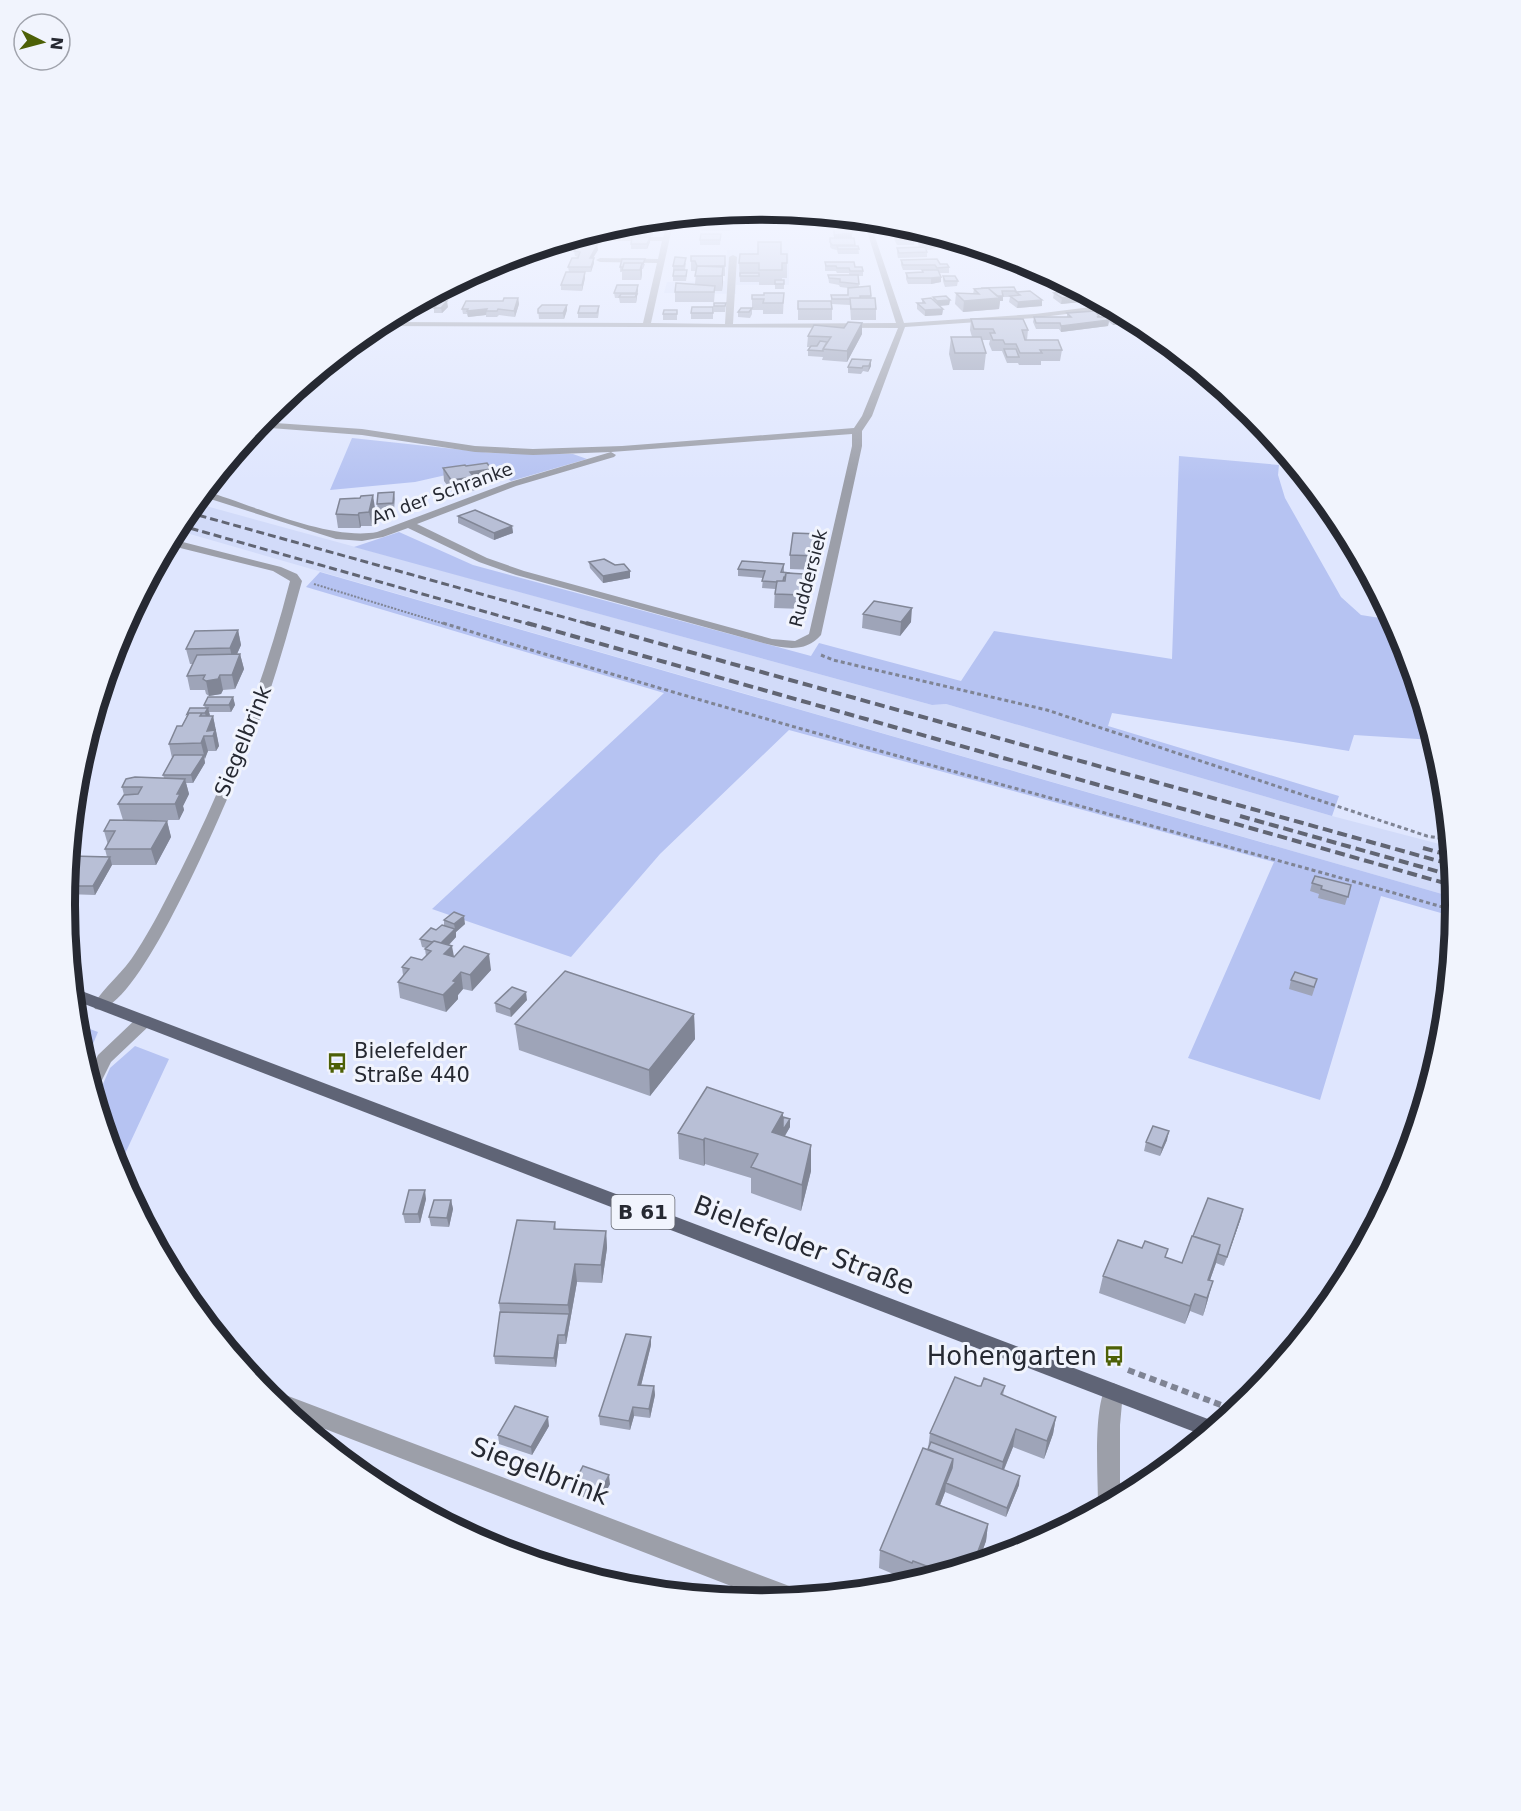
<svg xmlns="http://www.w3.org/2000/svg" width="1521" height="1811" viewBox="0 0 1521 1811" font-family="'DejaVu Sans',sans-serif">
	<rect width="100%" height="100%" fill="#dfe6fe"/>
	<!-- built -->
	<path fill="#d2dbf9" d="M727 250H789V285H736V294L664 293 667 282 725 281Z
		M195 503 932 705 946 704 1332 816 1451 847 1456 898 176 530Z"/>
	<!-- green -->
	<path fill="#b6c3f2" d="M352 438 492 453 573 454 587 459 511 481 490 465 415 482 330 490Z
		M1179 456 1279 465 1278 475 1285 498 1341 597 1361 615 1393 620 1404 639 1434 740 1354 735 1349 751 1112 713 1108 726 1339 796 1332 816 946 704 932 705 354 547 399 532 473 565 811 656 819 643 961 681 994 631 1172 659Z
		M320 572 1456 898 1455 917 1381 896 1320 1100 1188 1058 1274 862 789 730 660 854 571 957 432 909 664 693 306 587Z
		M76 1024 98 1032 85 1063 78 1041Z
		M135 1046 169 1059 117 1171 96 1100 110 1068Z"/>
	<g fill="none" stroke-linecap="round" stroke-linejoin="round">
		<!-- path-far2 -->
		<path stroke="#7f8494" stroke-width="2" stroke-dasharray="2 1.5" stroke-linecap="butt" d="M314 584 448 625"/>
		<!-- path-far1 -->
		<path stroke="#7f8494" stroke-width="3" stroke-dasharray="4 3" stroke-linecap="butt" d="M443 623C650 687 859 746 1069 803 1198 839 1327 873 1456 911
			M821 655 833 660 1047 710 1427 836 1450 840"/>
		<!-- path -->
		<path stroke="#7f8494" stroke-width="6" stroke-dasharray="7 4.5" stroke-linecap="butt" d="M1128 1370 1237 1411"/>
		<!-- minor -->
		<path fill="#9c9fa9" fill-rule="evenodd" d="M666 228H672L651 323 725 324 729 257 733 255 737 257 733 324 896 323 866 228H872L904 323 1035 314 1107 305 1113 308 1035 318 905 327 872 416 862 431V446L821 635C807 652 786 649 767 644L516 575 479 562 408 528 383 537 362 541 336 539 201 496 205 491C253 505 329 541 377 532L510 482 611 452 533 455 475 452 362 435 257 427 261 422 362 429 475 446 533 449 622 446 854 428 862 416 898 328 376 326 383 322 643 323 657 263 600 262 596 260 600 258 658 259 662 241H609L606 239 609 237H663ZM852 434V446L809 634 795 641 772 639 524 571 487 558 417 524 516 486 614 457 616 455 611 452Z
			M477 272V276L471 275Z
			M171 539 281 567 297 574 302 581C291 621 280 661 267 700 252 743 141 1021 95 1009L93 1005C104 987 124 972 136 952 153 926 166 899 180 872 227 779 264 682 290 581L273 571 168 545Z
			M144 1016 150 1017 152 1021 150 1025 111 1062 97 1090 93 1091 88 1075 98 1055 138 1017Z
			M1113 1383 1120 1386 1123 1392 1120 1425V1499L1100 1509 1098 1505C1098 1474 1093 1412 1106 1386Z
			M267 1388 792 1587 800 1590 803 1597 770 1601 289 1415 262 1390Z"/>
		<!-- major -->
		<path fill="#5f6476" fill-rule="evenodd" d="M73 989 79 990 1221 1424 1205 1436 74 1000Z"/>
		<!-- rail-far1 -->
		<path stroke="#616573" stroke-width="3" stroke-dasharray="8 4" stroke-linecap="butt" d="M187 512 592 625
			M179 525 532 625"/>
		<!-- rail -->
		<path stroke="#616573" stroke-width="4" stroke-dasharray="10 5" stroke-linecap="butt" d="M527 623 1455 886
			M586 623 1453 865
			M1240 816 1454 876
			M1423 848 1452 856"/>
	</g>
	<!-- wall -->
	<path fill="#9ea4b8" d="M636 228H654L653 236H637V228Z
		M701 228H730V231H701Z
		M891 228H914L919 230V233L938 242 937 247 931 249V250H927V257L898 258 897 253V248L919 247 918 244V241H914V245H897L894 239 895 234H897L892 233Z
		M605 229 603 236H601V241L600 245H597L598 250 593 258 594 263 591 272H569L568 267 578 257 575 256 574 251 579 245 578 240 580 236Z
		M834 229 852 233V238H848H854L855 246H858L859 254H838L837 250 832 249 830 247V238H834Z
		M721 234 720 245H700V240Z
		M650 242 647 249H631V244Z
		M542 248 540 252H529Z
		M991 252 1005 256 1004 262H994L993 254H991Z
		M781 254H787V278H782V280H784V289H775V285H759V282H740L739 263Z
		M518 255H528V260L525 267 493 265V263L494 262Z
		M725 256V276H723L722 291H715L714 302H675V292L695 284 696 272V271H691V261Z
		M901 260 940 264 949 267V273H939L941 277V282L931 284H908L906 279V273L922 272V270H903L901 265Z
		M825 262 855 267 863 271V276H858L859 287 870 286 871 298 876 309V320H851L850 305 832 304V320H798V301H831V295H848V288L840 287 839 285 829 283 828 275H849V273H837L836 271H825Z
		M686 263 685 270 687 275 686 281H673V266Z
		M645 264 643 269H642V274L641 280H622V272H620V267Z
		M585 272V278L582 291 561 290V285Z
		M472 274 473 279 470 285H457L456 288H447Z
		M943 276 958 281 957 286 945 287 943 281Z
		M1053 277 1067 284 1090 296 1081 297V302L1061 304 1053 298 1054 293 1066 292 1062 289V287L1052 286Z
		M638 285V290L636 303H620L619 298H615L614 293Z
		M974 289 1016 291V296V292L1042 306 1017 308 1009 302 1010 297H1003V301H1000L999 309 963 312 955 304 956 293 973 294Z
		M784 293 783 314H763V310H752V314L750 318 738 317V312L752 308V299L764 295Z
		M430 297 436 302 428 310 422 312 403 311Z
		M933 297 950 300 949 305 939 306 943 309 942 315 925 316 917 309V303H922V299L933 300Z
		M518 298 519 304 515 317 499 315 497 317H486V315L468 317 467 314H463L462 309Z
		M726 303 725 312H714V306Z
		M599 306V312L598 318H578V313Z
		M448 307 442 313H434V308Z
		M713 307V319H691V313Z
		M1111 307 1139 322 1113 325 1109 322 1108 326 1061 332 1059 329H1036L1033 322 1034 317H1067V313L1106 317 1107 309H1111Z
		M538 309 567 310 564 319H539Z
		M677 310V320H663V314Z
		M971 319 1028 330 1027 340 1062 350 1060 361H1041V365H1019L1018 363H1007L1002 351H992L989 344 990 340H982L986 353 984 370H953L949 354 951 337H972L970 330Z
		M862 323V334L847 362 822 360 823 357 808 356V350L810 347H807L808 336Z
		M871 360V366L868 372 863 371 861 374 848 373V367Z
		M466 466 491 469 492 482 475 484V490L453 493 444 481 443 468Z
		M394 492 395 499 394 510H378L377 504Z
		M375 508 372 526H361L360 528H338L336 514Z
		M458 516 512 526 513 533 494 540 458 523Z
		M1341 533H1347L1356 550H1353L1340 540Z
		M819 534 816 570 790 569V555Z
		M589 562 615 565 630 578 603 583 590 568Z
		M784 564V572L804 574 802 609 774 608 775 589 762 588 763 578 738 576V569Z
		M863 614 911 622 900 636 862 628Z
		M238 630 241 645 237 654H240L244 669 235 689 223 690 221 694 209 696 206 694 205 690H190L187 676 193 664H190L186 649Z
		M233 697 235 705 231 712H209V716H213L219 746 216 751H208L204 759 205 763 193 783H186L189 794 183 806 184 810 179 820H123L118 804 124 795 122 787 164 778 163 775 172 758 169 744 182 726 187 715V714L205 708 204 705Z
		M167 821 171 837 156 865H112L95 895 66 894 69 859 107 857 105 849 108 845 104 831Z
		M1312 883 1351 885 1345 905 1318 898 1319 894 1310 891Z
		M444 920 465 924 456 932V937L449 945 454 957 491 970 472 991 463 989 458 995V999L446 1012 400 998 398 982 403 975 402 967 422 960 426 956 425 949 426 948 422 947 420 939 444 925Z
		M1291 980 1315 987 1312 996 1289 989Z
		M527 1000 511 1017 496 1012 495 1003Z
		M694 1014 695 1039 650 1096 519 1050 515 1024Z
		M783 1117 790 1119V1127L785 1136 811 1171 801 1211 751 1193V1178L705 1164 704 1166 679 1159 678 1133Z
		M1167 1140 1160 1156 1144 1151 1146 1142Z
		M426 1199 420 1223H405L403 1214Z
		M451 1200 453 1209 449 1227 431 1226 429 1217Z
		M1241 1218 1224 1266 1216 1263 1210 1280 1208 1299 1203 1316 1190 1311 1185 1324 1099 1293 1103 1276 1142 1248 1182 1263 1193 1236Z
		M555 1222 556 1229 606 1231 607 1248 602 1283 577 1282 566 1344H559L556 1367 495 1364 494 1356 500 1312 499 1303Z
		M651 1345 641 1385 654 1386 655 1395 650 1418 634 1416 630 1430 600 1425 599 1416Z
		M978 1386H1005L1003 1395 1056 1417 1053 1434 1044 1459 1013 1447 1004 1470 1019 1485 1006 1517 945 1492 940 1505 988 1524 986 1541 978 1563 918 1581 911 1579 910 1581 879 1568 880 1550 928 1449 930 1433Z
		M549 1426 532 1455 499 1444 498 1435Z
		M610 1484 600 1503 574 1494 573 1485Z"/>
	<!-- shaded-wall -->
	<path fill="#818696" d="M852 233V238L834 240V235Z
		M650 237V242L647 249V244Z
		M938 242 937 247 931 249 930 244Z
		M597 245 598 250 590 263V258Z
		M528 255V260L525 267V261Z
		M594 258V263L591 272V267Z
		M642 263V274L641 280 640 270Z
		M723 267V282L722 291V276Z
		M585 272V278L582 291V285Z
		M472 274 473 279 470 285V280Z
		M941 277V282L931 284V278Z
		M638 285V290L636 303V293Z
		M991 296H1003V301H1000L999 309 963 312 964 301Z
		M1081 296V302L1061 304 1062 298Z
		M435 297 436 302 428 310 422 312 421 307Z
		M518 298 519 304 515 317 514 311Z
		M950 300 949 305 937 306V301Z
		M1042 300V306L1017 308 1018 302Z
		M447 301 448 307 442 313 441 308Z
		M567 305V310L564 319 563 313Z
		M487 309 486 315 468 317 467 311Z
		M943 309 942 315 925 316V310Z
		M1121 313 1139 322 1113 325 1114 314Z
		M1099 316V321L1109 320 1108 326 1061 332V326Z
		M862 323V334L847 362V351Z
		M871 360V366L868 372 869 366Z
		M491 469 492 482 475 484V490L453 493 451 480 470 472Z
		M373 495 375 508 372 526 369 512Z
		M359 513 361 526 360 528 358 515Z
		M512 526 513 533 494 540V533Z
		M819 534V547L816 570 817 556Z
		M630 571V578L603 583V576Z
		M912 608 911 622 900 636 901 622Z
		M238 630 241 645 233 663 230 648Z
		M240 654 244 669 235 689 232 675Z
		M220 675 223 690 221 694 209 696 206 681Z
		M233 697 235 705 231 712 229 705Z
		M208 708 210 715 207 721 205 713Z
		M213 716 219 746 216 751 213 736 207 731Z
		M204 736 208 751 205 759 201 743Z
		M204 755 205 763 193 783 191 775Z
		M185 779 189 794 183 806 184 810 179 820 175 804 177 794Z
		M167 821 171 837 156 865 151 849Z
		M110 857 112 865 95 895 93 886Z
		M464 916 465 924 456 932V937L441 953 440 944 455 929 454 924Z
		M452 946 455 962 444 954Z
		M489 954 491 970 472 991 470 975Z
		M461 972 463 989 458 995V999L446 1012 443 995 453 981Z
		M526 992 527 1000 511 1017 510 1009Z
		M694 1014 695 1039 650 1096 649 1070Z
		M783 1113V1130L790 1119V1127L772 1157V1132Z
		M1169 1131 1167 1140 1160 1156 1162 1148Z
		M705 1138V1164L704 1166 703 1140Z
		M811 1145V1171L801 1211 802 1185Z
		M425 1190 426 1199 420 1223 418 1214Z
		M451 1200 453 1209 449 1227 447 1218Z
		M1243 1209 1241 1218 1224 1266Z
		M606 1231 607 1248 602 1283 601 1265Z
		M1220 1245 1216 1263 1204 1297 1208 1280Z
		M575 1264 577 1282 566 1344 565 1335 569 1314 568 1305Z
		M1213 1281 1208 1299 1203 1316 1207 1298Z
		M1195 1294 1190 1311 1185 1324 1190 1306Z
		M558 1335 559 1344 556 1367 554 1358Z
		M651 1337V1345L639 1394 638 1385Z
		M654 1386 655 1395 650 1418 649 1409Z
		M633 1407 634 1416 630 1430 629 1421Z
		M548 1417 549 1426 532 1455 531 1447Z
		M1056 1417 1053 1434 1044 1459 1047 1441Z
		M1016 1429 1013 1447 1000 1479 1003 1462Z
		M953 1459 951 1476 946 1483 945 1492 934 1521 936 1504Z
		M609 1475 610 1484 600 1503 599 1494Z
		M1020 1476 1019 1485 1006 1517 1007 1508Z
		M988 1524 986 1541 978 1563 973 1565Z"/>
	<!-- building -->
	<path fill="#b8bfd6" stroke="#818696" stroke-width="1.5" d="M637 228H653L652 231H636Z
		M852 228V233L834 235V229Z
		M892 228H914L918 229 905 230Z
		M592 233 594 236H601L599 240H578L580 236Z
		M899 233H924L925 236H913L914 240H897L895 234Z
		M701 234H721L720 240H700Z
		M925 236H936L938 242 930 244 931 245H921L918 239H925Z
		M632 237H650L647 244H631Z
		M830 238H854L855 245H832L830 242Z
		M758 242H781V254H787V263H782V270H759V263H739L740 254H758Z
		M579 244 597 245 590 258H594L591 267H568L572 258H578L580 252 574 251Z
		M837 246H858L859 249H838Z
		M925 247 927 252 899 253 897 248Z
		M993 254H998L1005 256V257H994Z
		M518 255H528L525 261 501 260Z
		M691 256H725V266H697L695 261H691Z
		M675 257 686 258 684 266H673Z
		M622 259H645L643 264H642V263H624L623 267H620Z
		M937 259 940 264H947L949 267 937 268 935 265H903L901 260Z
		M825 262H854L855 267H862L863 271H850L849 268H837L836 266H826Z
		M624 263H642L640 270H622Z
		M697 266 723 267 722 276H695Z
		M674 270H687L686 276H673Z
		M922 270H938L941 277 931 278H908L906 273 923 272Z
		M566 272H585L582 285H561Z
		M740 273H759V276H740Z
		M472 274 470 280H461Z
		M828 275H858L859 284 840 282V279L829 278Z
		M943 276H955L958 281H945Z
		M1053 277 1063 282 1053 281Z
		M775 280H784V284H775Z
		M676 283 715 286 714 292H675Z
		M1062 284 1069 285 1081 291 1074 292 1081 296 1062 298 1054 293 1073 291Z
		M617 285H638L636 293H614Z
		M870 286 871 296H860V298H850V299H832L831 295H848V288Z
		M1014 287 1016 291H1002L1003 296H997L988 288H981Z
		M988 288 1000 298 964 301 956 293 979 294 974 289Z
		M1030 291 1042 300 1018 302 1010 296 1020 295 1016 292Z
		M764 293H784L783 303H763L764 299H752V295H764Z
		M621 294H637L635 297H619Z
		M946 296 950 300 937 301 933 297Z
		M430 297H435L427 305 421 307 412 306Z
		M504 298H518L514 311 498 309 497 311H486L487 309 467 311 468 309H462L466 301H503Z
		M850 298H875L876 309H851Z
		M931 298 943 309 925 310 917 303H925L922 299Z
		M440 301H447L441 308H434Z
		M798 301H831L832 309H798Z
		M714 303H726L725 306H714Z
		M542 305H567L563 313H538V309Z
		M580 306H599L597 313H578Z
		M692 307H713V313H691Z
		M741 308H752L749 312H738Z
		M1113 308 1121 313 1114 314 1107 309Z
		M664 310H677V314H663Z
		M1095 311 1099 316 1097 317H1106L1109 320 1061 326 1060 323H1036L1034 317H1071L1067 313Z
		M971 319H1023L1028 330H1022L1025 340H1058L1062 350H1040L1042 353H1020L1016 344H1005L1003 340H993L990 333H995L993 329H974Z
		M848 322 862 323 847 351 823 349 831 337 808 336 814 325 844 328Z
		M951 337H981L986 353H955Z
		M820 341 827 342 823 349V351L808 350 811 346H817Z
		M1004 349H1016L1019 357H1007Z
		M852 359 871 360 869 366H863L862 368 848 367Z
		M487 463 491 469 470 472 474 477 451 480 443 468 465 465 466 466Z
		M394 492 393 503 377 504 378 493Z
		M373 495 369 512 359 513 358 515 336 514 340 499 360 498 361 496Z
		M475 510 512 526 494 533 458 516Z
		M793 533 819 534 817 556 790 555Z
		M1341 533H1347L1351 540Z
		M604 559 615 565 624 564 630 571 603 576 589 562Z
		M742 561 784 564 781 572 790 573H786L785 577H784L783 581H777V582L762 581 765 571 738 569Z
		M786 573 804 574 803 595 775 594 777 581H785Z
		M874 601 912 608 901 622 863 614Z
		M238 630 230 648 186 649 195 631Z
		M240 654 232 675H220L218 679 206 681 203 679 205 675 187 676 197 655Z
		M208 697H233L229 705H204Z
		M190 708H208L205 713H189L187 714Z
		M189 713H202L200 716H213L207 731 215 730 213 736H204L201 743 169 744 177 726H182Z
		M174 755H204L191 775H163Z
		M135 777 185 779 177 794H180L175 804H118L124 795 138 794 142 787H122L126 779Z
		M110 820 167 821 151 849H105L115 831H104Z
		M71 856 110 857 93 886H66L68 875 70 871H68L69 859Z
		M1315 876 1351 885 1348 897 1321 889 1322 886 1312 883Z
		M454 912 464 916 454 924 444 920Z
		M442 925 455 929 441 943 434 941 432 942 420 939 431 928 436 930Z
		M434 941 452 946 444 954 454 957 464 946 489 954 470 975 461 972 453 981 456 982 443 995 398 982 409 969 402 967 411 957 422 960 431 951 425 949Z
		M565 971 694 1014 649 1070 515 1024Z
		M1295 972 1317 979 1314 987 1291 980Z
		M512 987 526 992 510 1009 495 1003Z
		M707 1087 783 1113 772 1132 811 1145 802 1185 751 1167 758 1154 705 1138 703 1140 678 1133Z
		M783 1117 790 1119 783 1130Z
		M1153 1126 1169 1131 1162 1148 1146 1142Z
		M409 1190H425L418 1214H403Z
		M1208 1198 1243 1209 1227 1257 1218 1254 1220 1245 1193 1236Z
		M434 1200H451L447 1218 429 1217Z
		M517 1220 555 1222 554 1229 606 1231 601 1265 575 1264 568 1305 499 1303Z
		M1192 1236 1220 1245 1208 1280 1213 1281 1207 1298 1195 1294 1190 1306 1103 1276 1118 1240 1142 1248 1145 1241 1168 1249 1165 1257 1182 1263Z
		M500 1312 569 1314 565 1335H558L554 1358 494 1356Z
		M626 1334 651 1337 638 1385 654 1386 649 1409 633 1407 629 1421 599 1416Z
		M955 1377 978 1386H981L984 1378 1005 1386 1001 1394 1003 1395 1056 1417 1047 1441 1016 1429 1003 1462 930 1433Z
		M515 1406 548 1417 531 1447 498 1435Z
		M931 1442 1020 1476 1007 1508 946 1483 952 1468 953 1459 928 1449Z
		M923 1448 953 1459 936 1504 988 1524 973 1565 945 1573 913 1561 912 1563 880 1550Z
		M583 1466 609 1475 599 1494 573 1485Z"/>
	<!-- sky -->
	<linearGradient id="sky" x2="0" y2="1"><stop stop-color="#81a9e2"/><stop offset="0.47" stop-color="#f1f4ff"/><stop offset="1" stop-color="#f1f4ff" stop-opacity="0"/></linearGradient>
	<rect width="1521" height="482" fill="url(#sky)"/>
	<!-- icons -->
	<defs>
		<g id="bus-bare" transform="scale(1.62)"><path d="M-5-6H5V4H4V6H2V4H-2V6H-4V4H-5ZM-3.5-4V0h7V-4ZM-3.5 1.2v1.5H-2V1.2ZM2 1.2v1.5H3.5V1.2Z" fill="#4d6006" stroke="#f1f4fd" stroke-width="2.5" paint-order="stroke"/></g>
	</defs>
	<g fill-rule="evenodd">
		<use href="#bus-bare" x="337" y="1063"/>
		<use href="#bus-bare" x="1114" y="1356"/>
	</g>
	<g text-anchor="middle" dominant-baseline="central" stroke-width="6" stroke-linejoin="round" paint-order="stroke">
		<!-- far-street labels -->
		<g font-size="18" fill="#262932" stroke="#f1f4fd">
			<text transform="translate(442 493) rotate(-20)">An der Schranke</text>
			<text transform="translate(808 578) rotate(-75)">Ruddersiek</text>
		</g>
		<!-- shield labels -->
		<rect fill="#f1f4fd" stroke="#63666f" stroke-width="1.5" x="611.5" y="1195" width="63" height="34" rx="4.5"/>
		<g font-size="20" font-weight="bold" fill="#262932">
			<text x="643" y="1212">B 61</text>
		</g>
		<!-- street labels -->
		<g font-size="21" fill="#262932" stroke="#f1f4fd">
			<text transform="translate(243 741) rotate(-68)">Siegelbrink</text>
		</g>
		<!-- poi labels -->
		<g font-size="21" fill="#262932" stroke="#f1f4fd" text-anchor="start">
			<text x="354" y="1051">Bielefelder<tspan x="354" dy="24">Straße 440</tspan></text>
		</g>
		<!-- near-street labels -->
		<g font-size="26" fill="#262932" stroke="#f1f4fd">
			<text transform="translate(804 1245) rotate(21)">Bielefelder Straße</text>
			<text transform="translate(540 1471) rotate(21)">Siegelbrink</text>
		</g>
		<!-- near-poi labels -->
		<g font-size="26" fill="#262932" stroke="#f1f4fd" text-anchor="end">
			<text x="1097" y="1356">Hohengarten</text>
		</g>
	</g>
	<!-- crop -->
	<path d="M0 0H1521V1811H0ZM75 905a685 685 0 1 1 1370 0a685 685 0 1 1-1370 0Z" fill="#f1f4fd" fill-rule="evenodd"/>
	<path fill="none" stroke="#262932" stroke-width="8" d="M75 905a685 685 0 1 1 1370 0a685 685 0 1 1-1370 0Z"/>
	<!-- north arrow -->
	<g transform="translate(42 42) rotate(96)"><circle r="28" fill="#f1f4fd" stroke="#a0a3ac" stroke-width="1.5"/>
	<path d="M0-4.5L10 22L0 15L-10 22Z" fill="#4d6006"/>
	<text y="-9" font-size="16" font-weight="bold" text-anchor="middle" fill="#262932">N</text>
	</g>
</svg>
